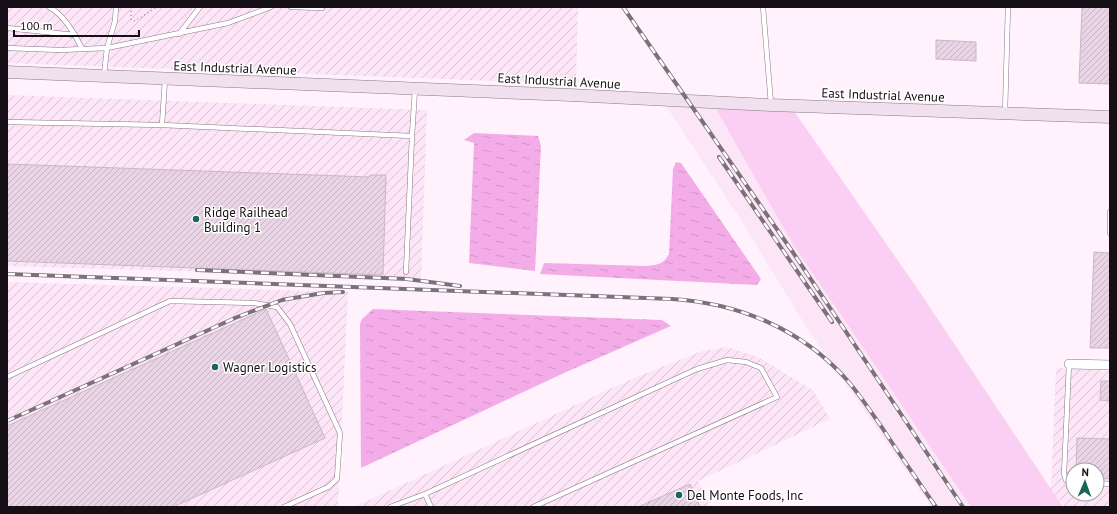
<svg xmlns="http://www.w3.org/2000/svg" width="1117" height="514" viewBox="0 0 1117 514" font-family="'PT Sans',sans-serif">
	<defs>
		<pattern id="industrial-furrows" width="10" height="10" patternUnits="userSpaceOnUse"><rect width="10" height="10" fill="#fce5f7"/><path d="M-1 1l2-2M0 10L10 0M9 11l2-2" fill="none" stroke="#d7c3d3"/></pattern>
		<pattern id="water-ripples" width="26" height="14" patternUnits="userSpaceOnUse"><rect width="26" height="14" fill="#f3ace7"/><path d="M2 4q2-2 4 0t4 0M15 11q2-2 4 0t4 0" fill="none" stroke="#d093c5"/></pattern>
		<pattern id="building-hatch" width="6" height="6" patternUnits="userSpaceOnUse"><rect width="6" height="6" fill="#e9d4e5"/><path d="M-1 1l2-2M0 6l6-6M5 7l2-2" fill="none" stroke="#c7b5c4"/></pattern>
	</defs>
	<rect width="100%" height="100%" fill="#fff2fc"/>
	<!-- built -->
	<path fill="#fce5f7" d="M666 106 716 109 792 243 971 507H931L805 325 739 217Z"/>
	<!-- industrial -->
	<path fill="url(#industrial-furrows)" fill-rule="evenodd" d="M7 7H578L576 84 7 63Z
		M7 95 427 110 421 278 7 266Z
		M7 282 348 292 338 507H7Z
		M727 347 758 357 813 390 830 419 698 481 710 507H354L632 379 702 351Z
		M1056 368 1110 371V507H1064L1051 489ZM1073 470H1097V494H1073Z"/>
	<!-- grass -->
	<path fill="#fbcff3" d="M716 109 794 111 917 288 1063 507H971L792 243Z"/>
	<!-- water -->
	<path fill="url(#water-ripples)" d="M474 133 538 136 541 146 535 271 469 263 474 143 464 140Z
		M676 162 681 163 761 279 757 285 540 274 544 263 646 266C657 265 664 264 669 254L673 169Z
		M373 309 662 320 671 326 564 373 361 468 360 324 362 319Z"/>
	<!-- building -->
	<path fill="url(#building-hatch)" stroke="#cbb6c7" d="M1082 7H1110V84L1079 83Z
		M936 40 976 42V61L936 59Z
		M7 164 370 177V175H386L383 275 7 261Z
		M1094 252 1110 253V348H1090Z
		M266 309 325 438 173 507H7V426Z
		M1101 381H1110V401L1100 400Z
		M1077 438 1110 439V479L1097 478V470H1076Z
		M690 484 700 507H638Z"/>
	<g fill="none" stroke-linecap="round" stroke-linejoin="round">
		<!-- lane casing -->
		<g stroke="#8a7786" stroke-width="5.5">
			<path id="lane" d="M49 7C64 15 75 34 82 49
				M291 7 322 8
				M763 7 771 104
				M7 28 75 35
				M179 34 200 7
				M7 48 60 50 107 48 115 21 116 7
				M104 75 107 48 228 23 271 7
				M165 80 162 125 412 136 415 89
				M1005 113 1008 7
				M7 122 162 125
				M1110 212V233
				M406 272 412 136
				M1069 364 1064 474 1066 480 1073 482
				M7 377 170 301 254 303 277 307 290 324 340 433 337 479 328 487 284 507
				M1097 483 1110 484
				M425 494 431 507
				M390 507 425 494 697 369 727 360 746 362 761 368 777 397 533 507"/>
		</g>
		<!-- street casing -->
		<g stroke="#8a7786" stroke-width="10">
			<path id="street" d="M1069 364 1110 365"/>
		</g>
		<!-- secondary casing -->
		<g stroke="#8a7786" stroke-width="13">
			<path id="secondary" d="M7 72 570 95 771 105 1110 117"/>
		</g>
		<!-- path -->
		<path stroke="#a398a0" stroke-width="1.5" stroke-dasharray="1 3" stroke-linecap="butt" d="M131 7V20L135 21 157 7"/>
		<!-- lane -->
		<use href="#lane" stroke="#fff" stroke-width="4.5"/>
		<!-- street -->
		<use href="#street" stroke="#fff" stroke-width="9"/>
		<!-- secondary -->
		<use href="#secondary" stroke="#f1e0ee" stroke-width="12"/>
		<!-- rail casing -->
		<g stroke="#7b7179" stroke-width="4">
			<path id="rail" d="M623 7 792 251 963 507
				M719 157 832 322
				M197 270 407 279 460 286
				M7 274 672 299C738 303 802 329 847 380 860 395 871 412 883 429 900 455 918 481 936 507
				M7 421 235 318 282 300 323 293 343 292"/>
		</g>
		<!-- rail -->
		<use href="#rail" stroke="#fff" stroke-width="2.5" stroke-dasharray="8" stroke-linecap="butt"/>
	</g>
	<!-- markers -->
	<g fill="#1c655c" stroke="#fff" stroke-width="1.5">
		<circle cx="196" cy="219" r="4"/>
		<circle cx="215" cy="367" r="4"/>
		<circle cx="679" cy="495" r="4"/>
	</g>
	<g text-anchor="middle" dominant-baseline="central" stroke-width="3" stroke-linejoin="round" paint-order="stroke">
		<!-- street labels -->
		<g font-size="13" fill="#160f15" stroke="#fff">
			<text transform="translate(235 68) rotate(2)">East Industrial Avenue</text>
			<text transform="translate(559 81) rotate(3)">East Industrial Avenue</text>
			<text transform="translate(883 95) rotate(2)">East Industrial Avenue</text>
		</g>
		<!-- poi labels -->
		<g font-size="13" fill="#160f15" stroke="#fff" text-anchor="start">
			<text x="204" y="212">Ridge Railhead<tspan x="204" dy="15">Building 1</tspan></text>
			<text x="223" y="367">Wagner Logistics</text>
			<text x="687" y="495">Del Monte Foods, Inc</text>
		</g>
	</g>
	<!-- border -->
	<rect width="1117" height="514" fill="none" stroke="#160f15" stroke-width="16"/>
	<!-- north arrow -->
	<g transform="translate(1085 482) rotate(2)"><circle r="19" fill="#ffffff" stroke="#a29fa1"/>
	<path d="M0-3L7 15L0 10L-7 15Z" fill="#1c655c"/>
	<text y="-6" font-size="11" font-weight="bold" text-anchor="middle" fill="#160f15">N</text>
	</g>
	<!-- scale -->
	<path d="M14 30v6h125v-6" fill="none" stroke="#160f15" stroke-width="2"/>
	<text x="20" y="30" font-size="12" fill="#160f15" stroke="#ffffff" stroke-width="3" paint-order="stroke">100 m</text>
</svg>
